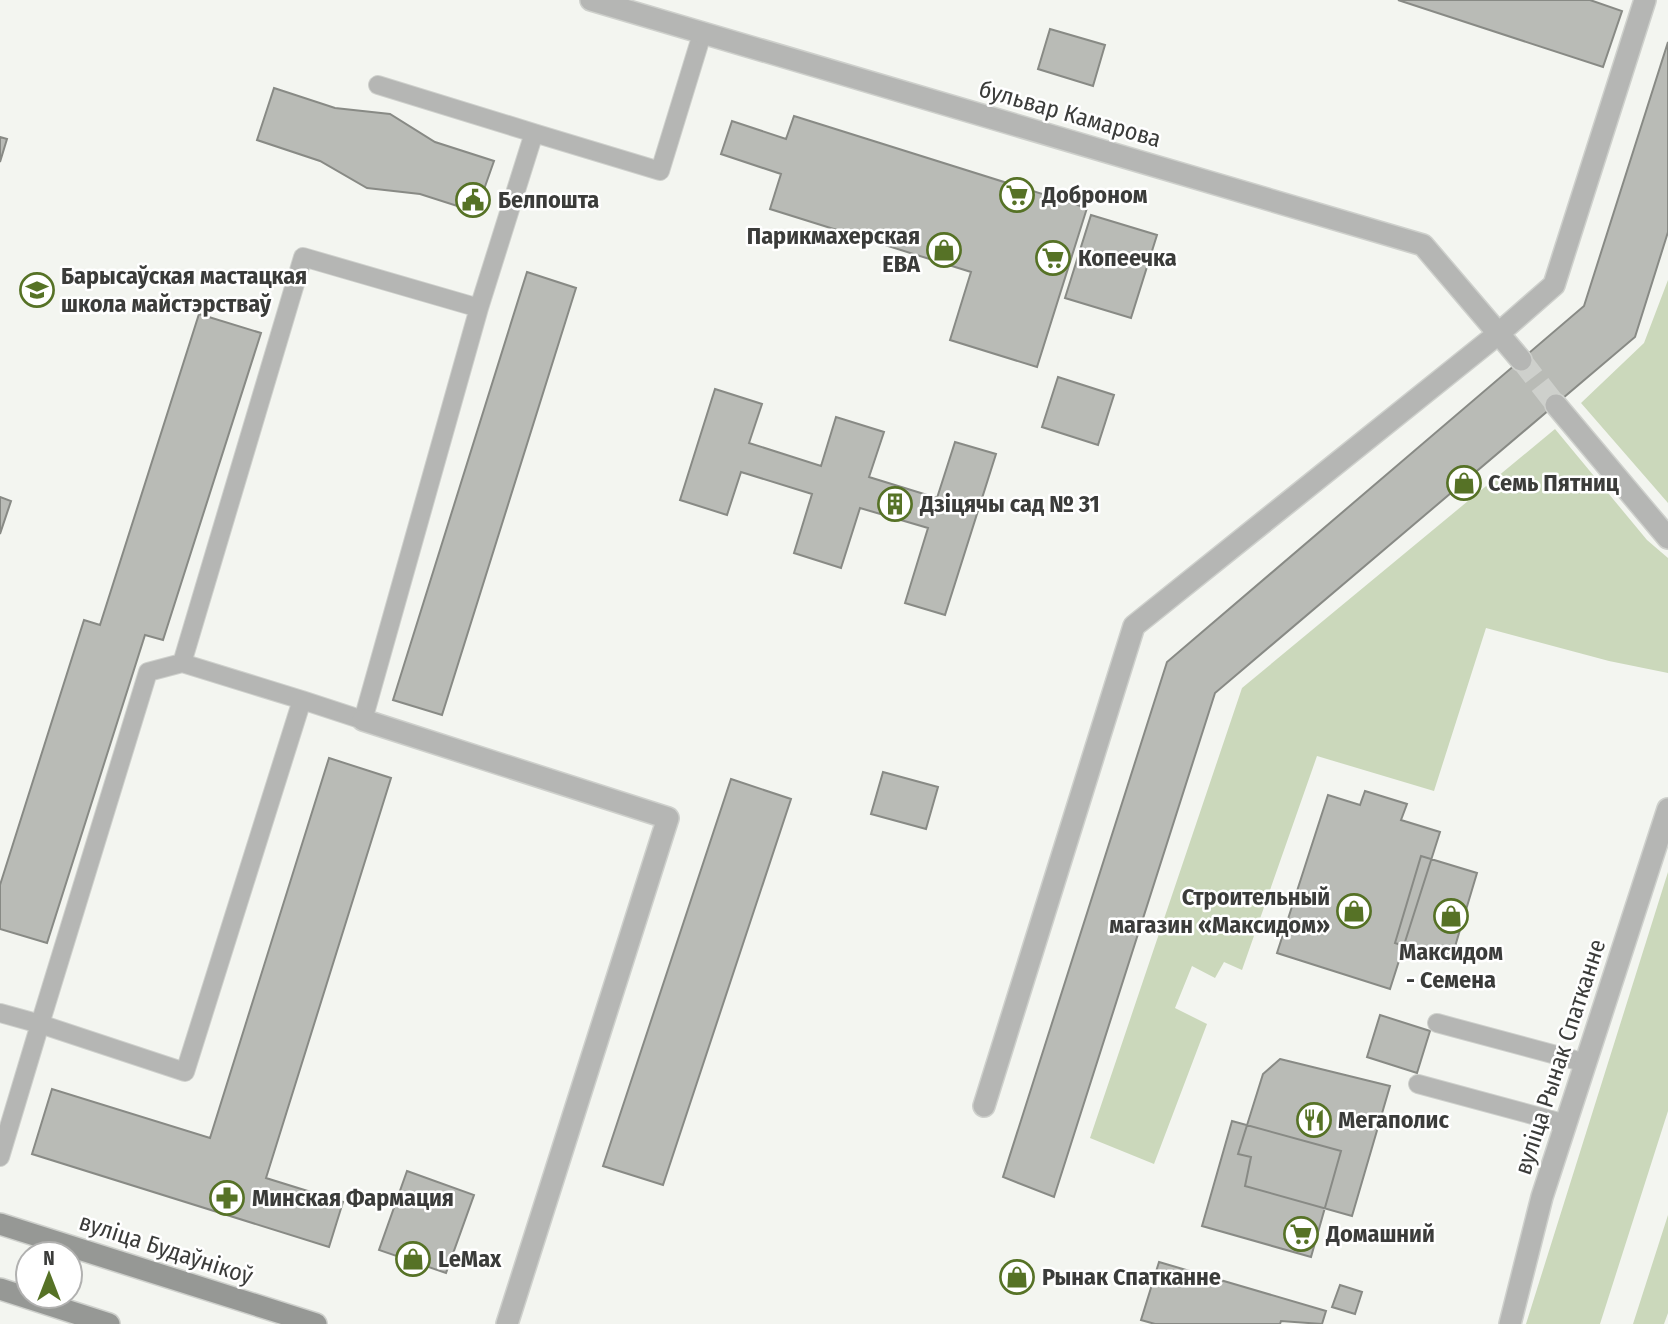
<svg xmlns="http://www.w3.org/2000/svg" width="1668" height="1324" viewBox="0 0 1668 1324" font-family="'Fira Sans Condensed',sans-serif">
	<rect width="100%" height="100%" fill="#f3f5f0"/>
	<!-- green -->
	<path fill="#cbd8bb" d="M1668 280V503L1581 403 1644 343Z
		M1555 429 1647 540 1668 558V673L1609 661 1486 628 1434 791 1317 756 1242 970 1224 962 1215 978 1192 966 1175 1008 1207 1024 1154 1164 1090 1138 1242 688Z
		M1668 872V1111L1600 1324H1526Z
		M1668 1215V1313L1664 1324H1633Z"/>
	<!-- building -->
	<path fill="#b9bbb6" stroke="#888a85" stroke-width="2" d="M1398 0H1590L1622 11 1603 67Z
		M1050 29 1105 45 1093 86 1038 69Z
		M1668 42V232L1635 337 1215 693 1054 1197 1003 1177 1167 662 1584 306Z
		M274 88 335 108 390 114 435 142 494 161 476 212 420 194 367 188 320 161 257 140Z
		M794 116 1087 208 1037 367 950 340 971 272 770 209 781 174 721 154 732 121 786 139Z
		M0 137 7 139 0 162Z
		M1091 215 1157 235 1131 318 1065 298Z
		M527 272 576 288 442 715 393 700Z
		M199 314 261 333 163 640 145 635 47 943 0 929V885L84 620 100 625Z
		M1058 377 1114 395 1098 445 1042 427Z
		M715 389 762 404 749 443 821 466 836 417 884 432 869 477 937 498 955 442 996 454 945 615 905 603 928 528 860 508 841 568 794 553 812 494 741 472 727 515 680 500Z
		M0 497 11 501 0 534Z
		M329 758 391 778 266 1178 343 1202 329 1247 32 1154 52 1089 210 1138Z
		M883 772 938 787 926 829 871 814Z
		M731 779 791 799 663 1185 603 1166Z
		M1365 791 1407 804 1401 820 1440 832 1390 989 1277 953 1328 795 1360 805Z
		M1421 856 1477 873 1451 960 1395 943Z
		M1380 1015 1430 1031 1417 1073 1367 1057Z
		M1280 1059 1390 1086 1352 1216 1245 1186 1251 1157 1238 1154 1263 1074Z
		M1232 1121 1341 1151 1311 1257 1202 1226Z
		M407 1171 474 1195 446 1273 379 1250Z
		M1159 1262 1326 1311 1322 1324 1281 1321 1280 1324H1155L1141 1320Z
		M1340 1285 1362 1292 1355 1314 1332 1307Z"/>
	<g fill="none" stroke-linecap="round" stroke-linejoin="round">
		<!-- street-tunnel -->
		<path stroke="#ced0cc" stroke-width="21" stroke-dasharray="21 10" stroke-linecap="butt" d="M1521 360 1556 405"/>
		<!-- lane casing -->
		<g stroke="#ced0cc" stroke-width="20">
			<path id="lane" d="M534 133 660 171 702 34
				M182 663 302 700 185 1072 40 1024 148 672 182 663 303 257 479 308
				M302 700 363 720 479 308 534 133 378 85
				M0 1013 40 1024 0 1157
				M1437 1023 1586 1063
				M1418 1084 1566 1124"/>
		</g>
		<!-- street casing -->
		<g stroke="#ced0cc" stroke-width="24">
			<path id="street" d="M591 0 1423 245 1521 360
				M1556 405 1668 538
				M363 720 668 818 507 1324
				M984 1106 1134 626 1498 334 1554 285 1645 0
				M1510 1324 1542 1197 1668 809"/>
		</g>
		<!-- secondary casing -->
		<g stroke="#ced0cc" stroke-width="24">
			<path id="secondary" d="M0 1224 316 1324
				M0 1289 109 1324"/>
		</g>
		<!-- lane -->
		<use href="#lane" stroke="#b5b6b4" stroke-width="18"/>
		<!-- street -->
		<use href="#street" stroke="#b5b6b4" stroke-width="21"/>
		<!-- secondary -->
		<use href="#secondary" stroke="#969895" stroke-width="21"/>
	</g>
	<!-- icons -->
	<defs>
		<g id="supermarket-ring" transform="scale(1.75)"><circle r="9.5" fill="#fff" stroke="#567226" stroke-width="1.5"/><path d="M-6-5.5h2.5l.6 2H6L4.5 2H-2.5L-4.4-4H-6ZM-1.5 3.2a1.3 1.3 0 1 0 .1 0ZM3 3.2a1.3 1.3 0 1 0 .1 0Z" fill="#567226"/></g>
		<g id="civic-ring" transform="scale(1.75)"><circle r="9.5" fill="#fff" stroke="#567226" stroke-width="1.5"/><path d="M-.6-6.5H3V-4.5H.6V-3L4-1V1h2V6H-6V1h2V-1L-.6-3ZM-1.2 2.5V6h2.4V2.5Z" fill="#567226"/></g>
		<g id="shop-ring" transform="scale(1.75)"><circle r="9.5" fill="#fff" stroke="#567226" stroke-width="1.5"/><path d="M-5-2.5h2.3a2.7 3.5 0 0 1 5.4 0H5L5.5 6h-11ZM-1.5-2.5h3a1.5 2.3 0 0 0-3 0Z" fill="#567226"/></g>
		<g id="school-ring" transform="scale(1.75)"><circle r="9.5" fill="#fff" stroke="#567226" stroke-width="1.5"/><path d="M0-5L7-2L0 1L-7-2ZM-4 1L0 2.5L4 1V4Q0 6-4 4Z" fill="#567226"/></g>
		<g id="building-ring" transform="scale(1.75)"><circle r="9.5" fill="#fff" stroke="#567226" stroke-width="1.5"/><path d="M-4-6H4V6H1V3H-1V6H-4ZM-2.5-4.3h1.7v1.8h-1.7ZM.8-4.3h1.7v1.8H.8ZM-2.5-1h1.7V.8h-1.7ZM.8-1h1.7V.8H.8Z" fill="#567226"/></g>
		<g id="restaurant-ring" transform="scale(1.75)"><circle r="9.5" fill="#fff" stroke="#567226" stroke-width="1.5"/><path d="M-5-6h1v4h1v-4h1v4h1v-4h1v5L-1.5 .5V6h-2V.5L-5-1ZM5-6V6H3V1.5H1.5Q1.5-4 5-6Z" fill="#567226"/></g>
		<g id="pharmacy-ring" transform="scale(1.75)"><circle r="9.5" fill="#fff" stroke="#567226" stroke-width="1.5"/><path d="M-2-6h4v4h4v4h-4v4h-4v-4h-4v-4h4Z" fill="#567226"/></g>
	</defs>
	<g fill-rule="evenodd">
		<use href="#supermarket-ring" x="1017" y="195"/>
		<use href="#civic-ring" x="473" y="200"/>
		<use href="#shop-ring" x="944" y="250"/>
		<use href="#supermarket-ring" x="1053" y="258"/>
		<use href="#school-ring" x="37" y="290"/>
		<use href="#shop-ring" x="1464" y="483"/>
		<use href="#building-ring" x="895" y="504"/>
		<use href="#shop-ring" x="1354" y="911"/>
		<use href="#shop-ring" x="1451" y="916"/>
		<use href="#restaurant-ring" x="1314" y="1120"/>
		<use href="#pharmacy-ring" x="227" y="1198"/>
		<use href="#supermarket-ring" x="1301" y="1234"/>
		<use href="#shop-ring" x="413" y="1259"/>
		<use href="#shop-ring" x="1017" y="1277"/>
	</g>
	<g text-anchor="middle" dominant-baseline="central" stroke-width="5" stroke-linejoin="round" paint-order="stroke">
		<!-- street labels -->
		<g font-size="24" fill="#3b3c3a" stroke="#fff">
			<text transform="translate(1070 114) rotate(16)">бульвар Камарова</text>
			<text transform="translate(1560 1057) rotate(-72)">вуліца Рынак Спатканне</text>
			<text transform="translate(166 1249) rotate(18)">вуліца Будаўнікоў</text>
		</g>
		<!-- poi labels -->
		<g font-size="24" font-weight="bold" fill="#3b3c3a" stroke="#fff" text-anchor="start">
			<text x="1042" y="195">Доброном</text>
			<text x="498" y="200">Белпошта</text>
			<text x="920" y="236" text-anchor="end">Парикмахерская<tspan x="920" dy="28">ЕВА</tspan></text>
			<text x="1078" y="258">Копеечка</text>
			<text x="61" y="276">Барысаўская мастацкая<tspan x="61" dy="28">школа майстэрстваў</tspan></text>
			<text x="1488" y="483">Семь Пятниц</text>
			<text x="920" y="504">Дзіцячы сад № 31</text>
			<text x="1330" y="897" text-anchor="end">Строительный<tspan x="1330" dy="28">магазин «Максидом»</tspan></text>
			<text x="1451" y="952" text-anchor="middle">Максидом<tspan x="1451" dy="28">- Семена</tspan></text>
			<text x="1338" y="1120">Мегаполис</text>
			<text x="252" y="1198">Минская Фармация</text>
			<text x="1326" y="1234">Домашний</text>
			<text x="438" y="1259">LeMax</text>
			<text x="1042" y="1277">Рынак Спатканне</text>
		</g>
	</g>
	<!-- north arrow -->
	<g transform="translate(49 1275)"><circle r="33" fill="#ffffff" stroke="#b1b1b0" stroke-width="2"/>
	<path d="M0-5L12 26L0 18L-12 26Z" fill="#567226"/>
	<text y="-10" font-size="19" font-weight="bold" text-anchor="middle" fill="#3b3c3a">N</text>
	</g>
</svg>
